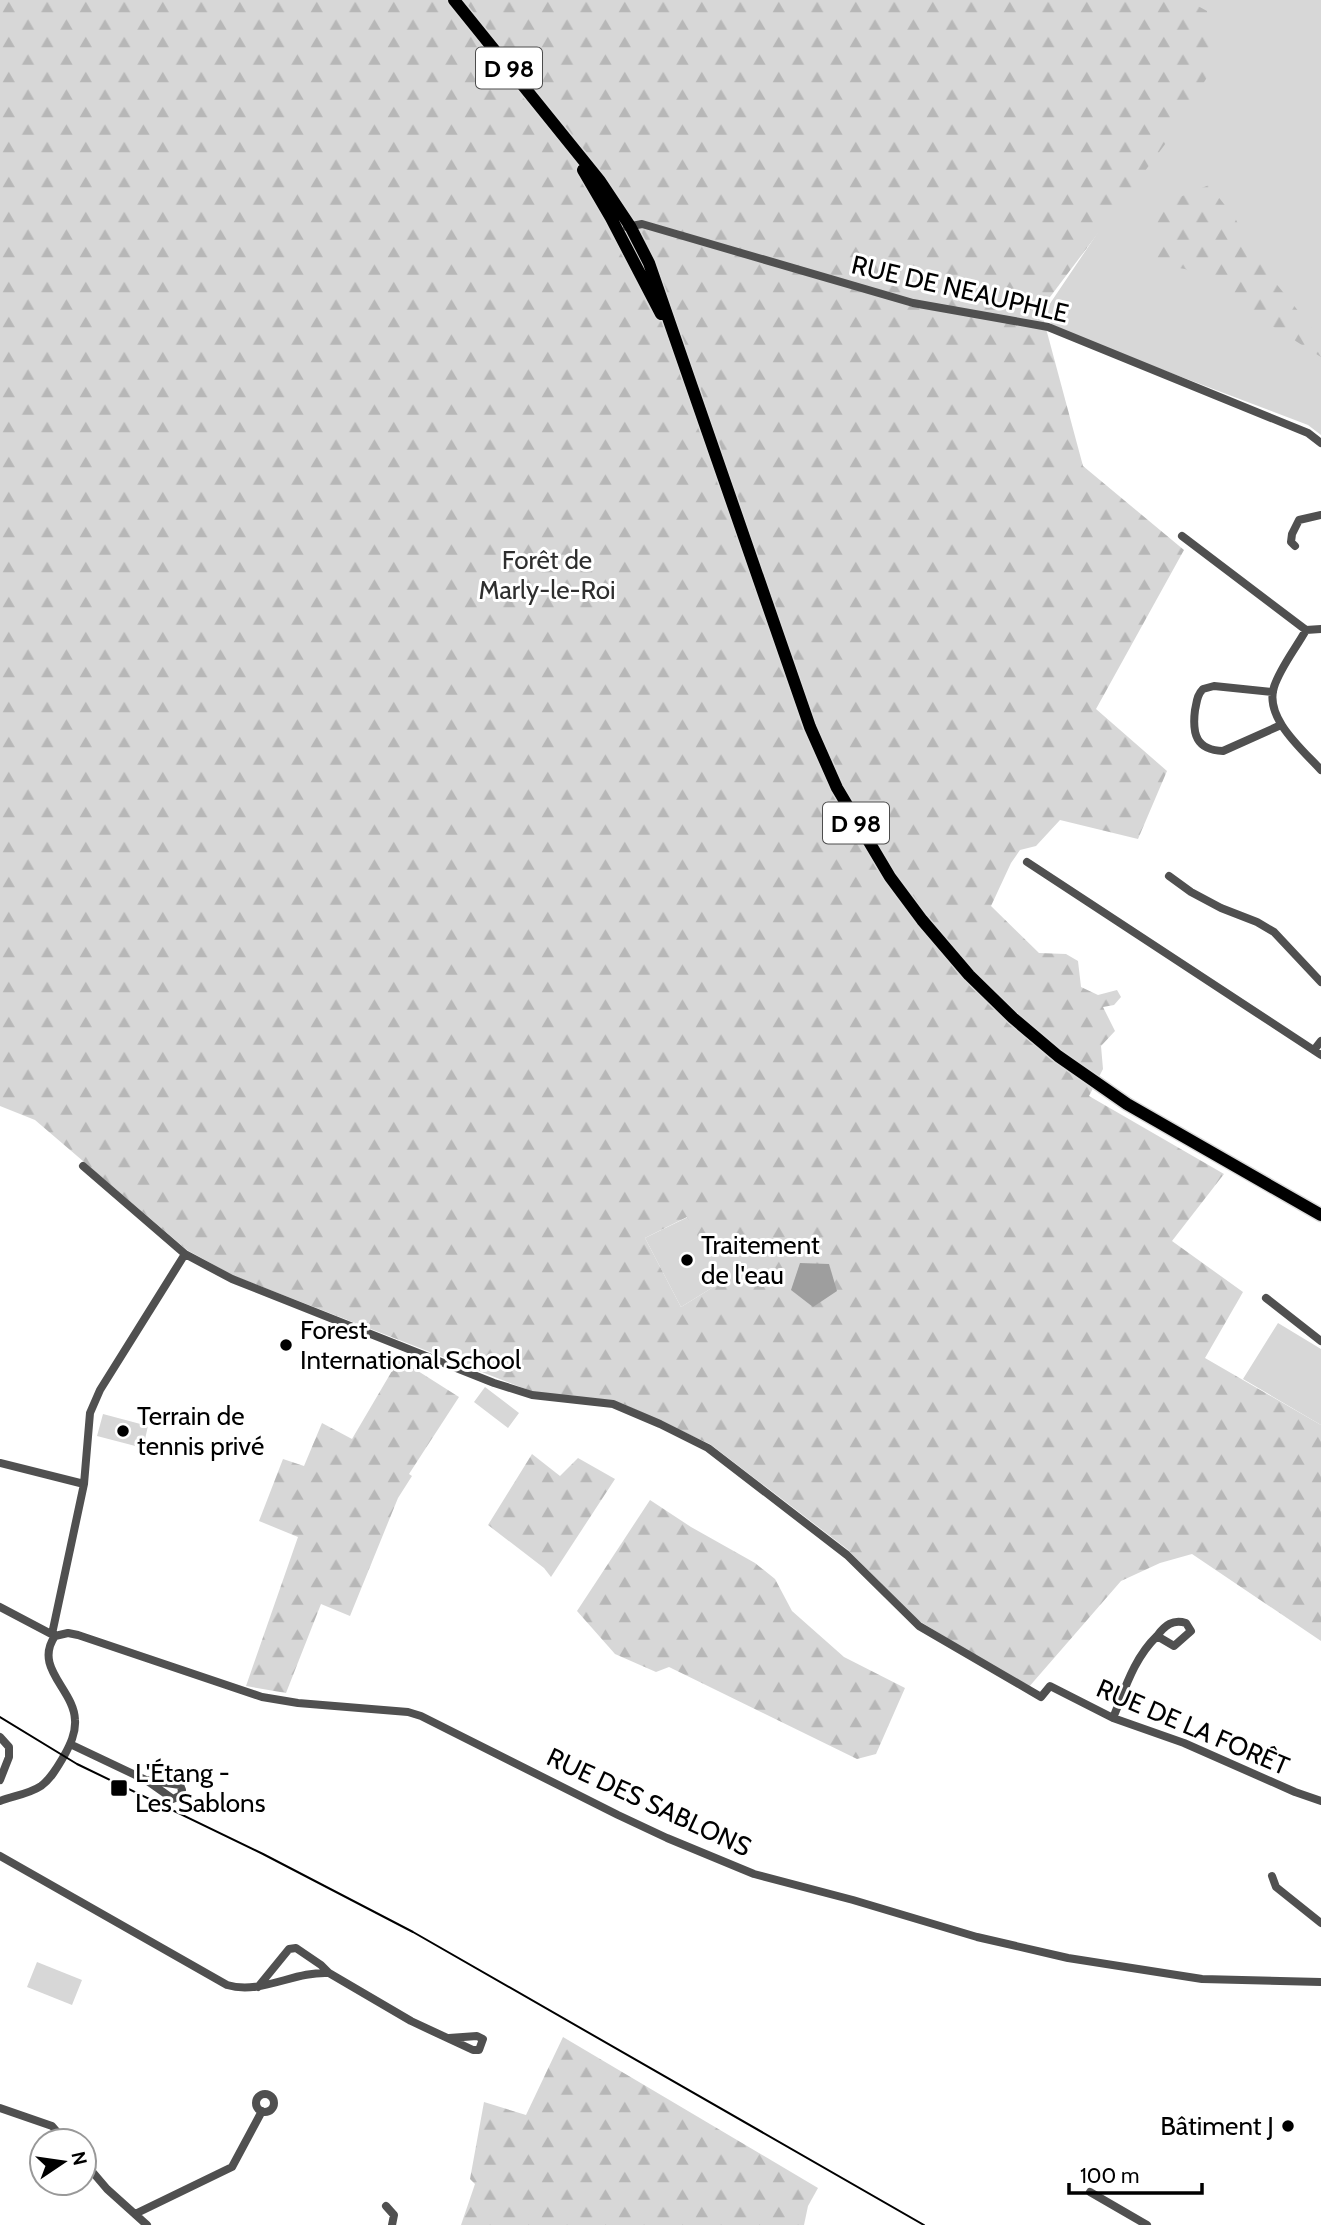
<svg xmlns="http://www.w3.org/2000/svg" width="1321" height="2225" viewBox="0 0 1321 2225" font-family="Cabin,sans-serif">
	<defs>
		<pattern id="forest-firs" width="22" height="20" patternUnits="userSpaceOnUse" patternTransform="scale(1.75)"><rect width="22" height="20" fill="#d7d7d7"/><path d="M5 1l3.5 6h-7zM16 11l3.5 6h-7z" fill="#b7b7b7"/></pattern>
	</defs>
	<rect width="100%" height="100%" fill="#fff"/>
	<!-- green -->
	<path fill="#d7d7d7" d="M1130 0H1321V435L1308 425 1052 328 1047 308 1202 78Z
		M688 1217 723 1281 681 1307 645 1238Z
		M1278 1323 1321 1349V1425L1243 1379Z
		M485 1387 519 1413 508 1428 474 1402Z
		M103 1414 148 1426 143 1448 97 1436Z
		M37 1962 82 1980 72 2005 27 1987Z"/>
	<!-- forest -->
	<path fill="url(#forest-firs)" fill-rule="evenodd" d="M0 0H1187L1207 11 1211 71 1166 143 1050 297 1044 321 1083 466 1184 550 1096 709 1167 771 1138 839 1060 820 1036 846 1020 850 1011 863 991 906 1039 953 1066 954 1078 961 1081 987 1098 995 1117 990 1121 997 1114 1005 1103 1007 1115 1031 1101 1046 1103 1069 1089 1096 1224 1174 1172 1241 1243 1292 1205 1358 1321 1425V1641L1192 1554 1160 1563 1121 1581 1028 1688 916 1619 847 1549 710 1444 621 1403 533 1392 234 1276 187 1250 35 1120 0 1106ZM687 1217 723 1281 681 1307 645 1238Z
		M1209 185 1235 218 1258 261 1312 328 1321 335V357L1275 328 1214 284 1185 269 1154 264 1152 229 1170 201Z
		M399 1359 459 1397 409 1474 412 1476 398 1498 350 1616 321 1604 286 1693 246 1686 298 1537 259 1521 283 1459 304 1466 322 1423 352 1439Z
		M532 1454 560 1476 578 1458 615 1479 551 1577 544 1568 488 1525Z
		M650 1500 691 1527 755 1563 775 1579 792 1611 844 1657 905 1688 876 1754 857 1759 669 1667 656 1672 615 1654 577 1611Z
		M563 2037 818 2188 808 2206 804 2225H461L475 2184 470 2179 484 2102 526 2115Z"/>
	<!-- water -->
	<path fill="#9e9e9e" d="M800 1263 829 1264 837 1291 813 1307 791 1290Z"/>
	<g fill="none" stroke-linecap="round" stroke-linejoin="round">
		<!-- primary casing -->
		<g stroke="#dbdbdb" stroke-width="15">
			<path id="primary" d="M454 0 600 181 630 226 649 263 810 727 837 788 890 877 922 920 969 975 1013 1018 1058 1056 1127 1104 1321 1215
				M583 170 611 218 661 314"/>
		</g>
		<!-- street -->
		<path stroke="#505050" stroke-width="8" d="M627 227 642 224 913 303 1048 327 1308 433 1321 443
			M1182 536 1306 630 1321 629
			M1295 546 1291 542 1292 534 1299 520 1321 515
			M1306 630C1296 648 1280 668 1274 687 1264 718 1303 750 1321 770
			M1273 692 1214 686 1203 689C1197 695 1197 701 1195 710 1192 734 1196 750 1223 751L1281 725
			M1027 862 1321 1055
			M1169 876 1191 892 1221 908 1257 922 1274 932 1321 982
			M1314 1050 1321 1041
			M83 1166 185 1254 232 1279 494 1383 532 1395 613 1404 660 1424 708 1448 847 1555 919 1626 1041 1697 1050 1686 1113 1718 1184 1743 1295 1792 1321 1801
			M1266 1298 1321 1341
			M0 1463 84 1484
			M0 1607 55 1636
			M52 1634 84 1484 90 1413 100 1390 185 1254
			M55 1636 68 1633 78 1635 262 1697 298 1703 408 1712 421 1716 618 1815 667 1838 754 1874 853 1900 977 1937 1068 1958 1202 1979 1321 1982
			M1113 1718C1125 1689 1134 1658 1157 1636L1174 1646 1191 1631 1186 1623C1173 1619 1165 1625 1157 1636
			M0 1737 9 1747V1757L0 1780
			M70 1744 146 1780 173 1799 181 1795 182 1790 180 1785 146 1780
			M0 1801C13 1796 29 1794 41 1786 51 1779 58 1766 64 1756 70 1745 76 1733 75 1720 74 1689 33 1668 55 1636
			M0 1856 227 1985C261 1995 294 1971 329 1973L411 2021 473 2050H479L483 2039 477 2036 449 2038
			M1272 1876 1276 1887 1321 1923
			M258 1987 289 1949 296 1948 321 1965 329 1973
			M256 2103a9 9 0 1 1 18 0a9 9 0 1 1-18 0Z
			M0 2108 52 2126 65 2141
			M84 2162 107 2189 147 2225
			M1090 2192 1147 2225
			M386 2206 394 2215 392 2225
			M135 2214 232 2167 262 2111"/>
		<!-- primary -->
		<use href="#primary" stroke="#000" stroke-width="12"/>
		<!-- tram -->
		<path stroke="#000" stroke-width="2" d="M0 1717 77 1764 263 1854 413 1932 924 2225"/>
	</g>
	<!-- markers -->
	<g fill="#000" stroke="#fff" stroke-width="2.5">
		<circle cx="687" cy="1260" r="7"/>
		<circle cx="286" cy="1345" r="7"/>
		<circle cx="123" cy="1431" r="7"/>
		<rect x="110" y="1779" width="18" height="18" rx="3.5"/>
		<circle cx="1288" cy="2126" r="7"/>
	</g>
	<g text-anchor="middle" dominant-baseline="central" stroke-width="6" stroke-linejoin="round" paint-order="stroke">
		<!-- shield labels -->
		<g fill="#fff" stroke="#4c4c4c" stroke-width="2">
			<rect x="476" y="47.5" width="66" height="41" rx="5"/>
			<rect x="823" y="802.5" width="66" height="41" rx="5"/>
		</g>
		<g font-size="24" font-weight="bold" fill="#000">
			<text x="509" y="68">D 98</text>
			<text x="856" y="823">D 98</text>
		</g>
		<!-- street labels -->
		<g font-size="26" fill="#000" stroke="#fff">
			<text transform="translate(960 289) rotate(13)">RUE DE NEAUPHLE</text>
			<text transform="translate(1193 1727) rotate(23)">RUE DE LA FORÊT</text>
			<text transform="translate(649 1802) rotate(25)">RUE DES SABLONS</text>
		</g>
		<!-- park labels -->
		<g font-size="26" fill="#2e2e2e" stroke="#fff">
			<text x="547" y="560">Forêt de<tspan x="547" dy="30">Marly-le-Roi</tspan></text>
		</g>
		<!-- poi labels -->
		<g font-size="26" fill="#000" stroke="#fff" text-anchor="start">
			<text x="701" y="1245">Traitement<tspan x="701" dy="30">de l'eau</tspan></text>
			<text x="300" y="1330">Forest<tspan x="300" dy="30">International School</tspan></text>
			<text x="137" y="1416">Terrain de<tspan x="137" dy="30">tennis privé</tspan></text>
			<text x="135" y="1773">L'Étang -<tspan x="135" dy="30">Les Sablons</tspan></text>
			<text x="1274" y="2126" text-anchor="end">Bâtiment J</text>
		</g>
	</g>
	<!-- north arrow -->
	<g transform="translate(63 2162) rotate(77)"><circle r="33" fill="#ffffff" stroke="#999999" stroke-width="2"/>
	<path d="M0-5L12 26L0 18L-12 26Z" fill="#000000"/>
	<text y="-10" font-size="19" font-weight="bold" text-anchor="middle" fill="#000000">N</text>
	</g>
	<!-- scale -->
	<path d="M1069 2183v10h133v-10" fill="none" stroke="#000000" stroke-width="3.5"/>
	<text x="1080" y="2183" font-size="21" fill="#000000" stroke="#ffffff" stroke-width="5" paint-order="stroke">100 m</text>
</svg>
